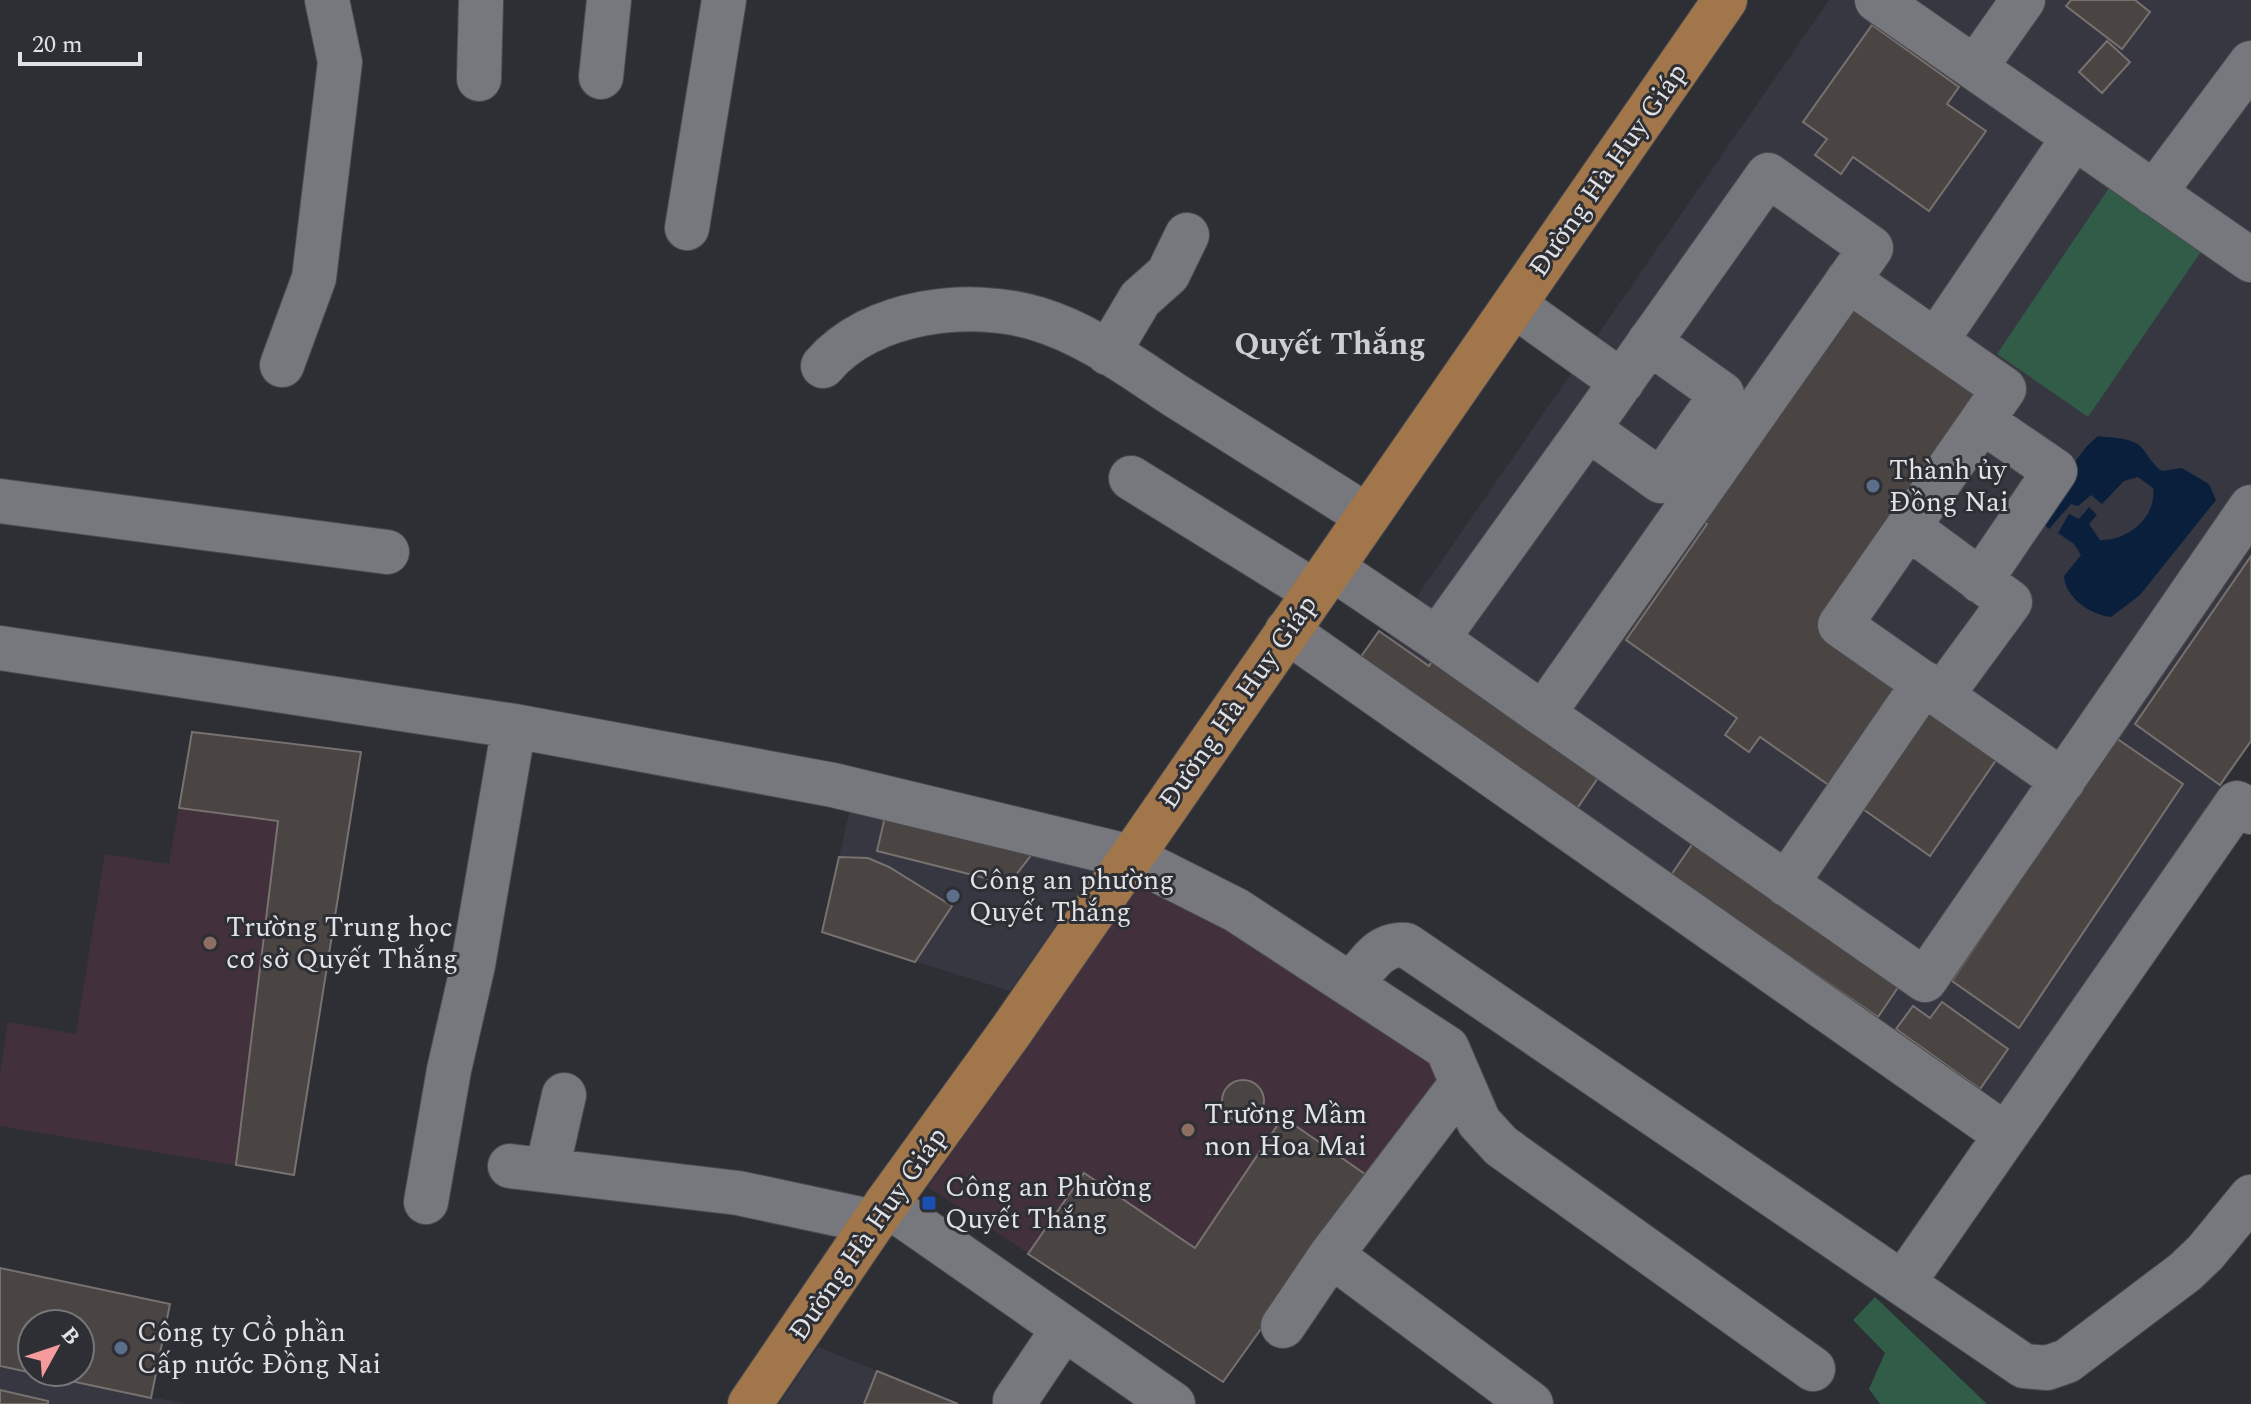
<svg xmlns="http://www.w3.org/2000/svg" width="2251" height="1404" viewBox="0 0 2251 1404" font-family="Spectral,serif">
	<rect width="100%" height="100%" fill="#2e2f34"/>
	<!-- built -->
	<path fill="#363741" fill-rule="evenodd" d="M1829 0H2251V741L2005 1106 1360 658 1379 631 1389 637Z
		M852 800 1101 860 1010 991 822 932Z
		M0 1268 170 1304 151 1397 188 1404H0ZM32 1324H80V1372H32Z
		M818 1347 958 1404H779Z"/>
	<!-- education -->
	<path fill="#42313c" d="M192 732 361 752 294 1175 0 1126V1075L8 1022 76 1034 105 854 169 864Z
		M1144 879 1436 1057 1445 1082 1321 1245 1223 1382 928 1187Z"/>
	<!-- green -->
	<path fill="#305c48" d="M2117 176 2209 240 2088 417 1997 354Z
		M1875 1297 1987 1404H1880L1869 1389 1885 1353 1853 1320Z"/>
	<!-- water -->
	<path fill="#0a1f3c" d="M2098 436C2111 438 2128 437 2139 445 2148 453 2151 464 2162 471L2182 468 2209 484 2216 500 2140 595 2111 617C2091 615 2065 598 2064 576L2081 555 2074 544 2058 533 2069 514 2079 519 2089 507 2097 515 2089 524 2100 540C2128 541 2157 517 2153 488L2138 477 2124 481 2102 504 2091 495 2078 506 2071 504 2049 529 2034 515 2087 446Z"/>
	<!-- building -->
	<path fill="#4a4442" stroke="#77716f" stroke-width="2" fill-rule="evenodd" d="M2071 0H2135L2150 12 2122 49 2066 6Z
		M1872 25 1959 87 1947 104 1986 131 1929 211 1853 157 1841 174 1815 155 1827 139 1803 122Z
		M2107 41 2130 62 2102 93 2079 72Z
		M1856 303 1979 390 1819 620 2003 750 1930 856 1760 737 1749 752 1725 735 1737 718 1626 640 1707 524 1671 498Z
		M2251 556V741L2220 785 2135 724Z
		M1379 631 1429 666 1434 658 1600 775 1576 810 1360 658Z
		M192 732 361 752 294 1175 236 1165 278 821 179 808Z
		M2116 738 2183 784 2019 1028 1952 981Z
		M887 808 1039 845 1009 884 877 851Z
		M1696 839 1903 980 1878 1017 1671 875Z
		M839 857 868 858 889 867 952 906 915 962 822 932Z
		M1942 1002 2008 1049 1980 1089 1896 1029 1913 1006 1930 1018Z
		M1222 1101a21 21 0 1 1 42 0a21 21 0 1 1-42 0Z
		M1283 1117 1372 1179 1321 1245 1223 1382 1028 1254 1084 1173 1195 1248Z
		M0 1268 170 1304 151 1398 0 1366ZM32 1324H80V1372H32Z
		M877 1371 958 1404H864Z
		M0 1390 48 1401V1404H0Z"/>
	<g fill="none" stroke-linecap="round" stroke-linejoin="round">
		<!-- minor casing -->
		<g stroke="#4b4c50" stroke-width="46">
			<path id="minor" d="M1877 0 2251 260
				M1975 68 2023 0
				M601 77 609 0
				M479 79 481 0
				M2154 193 2251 63
				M687 228 724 0
				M1848 280 2004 389 1840 625 2063 781
				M1514 305 1622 382
				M1936 341 2074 137
				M1108 353 1140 299 1168 274 1187 235
				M282 365 314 278 340 62 327 0
				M823 366C870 310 971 298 1038 319 1088 334 1133 368 1176 396 1240 436 1303 476 1367 516
				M1588 429 1437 639 1543 714 1871 248 1768 175 1588 429 1661 481 1722 394 1649 342
				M1131 478 1315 592
				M0 501 387 552
				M1908 527 2010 602 1941 696
				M1332 568 1437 639
				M1980 581 2055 471 1982 421
				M1287 631 2006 1135
				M0 648 514 726 833 785 1131 857 1236 910 1447 1048 1479 1122 1501 1146 1813 1369
				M1543 714 1925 980 2251 507
				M1786 884 1924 683
				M1352 985C1367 965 1379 943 1406 945L2024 1366 2047 1368 2067 1361 2185 1272 2205 1253 2251 1197
				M510 1166 738 1193 874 1222
				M547 1170 564 1095
				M426 1202 449 1070 473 965 514 726
				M886 1204 1173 1404
				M1331 1255 1531 1404
				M1903 1283 2237 803 2251 812
				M1283 1326 1331 1255 1462 1083
				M1017 1404 1015 1401 1064 1328"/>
		</g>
		<!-- major casing -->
		<g stroke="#4b4c50" stroke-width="46">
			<path id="major" d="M750 1404 886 1204 1011 1031 1725 0"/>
		</g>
		<!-- minor -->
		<use href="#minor" stroke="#77787e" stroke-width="44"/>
		<!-- major -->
		<use href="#major" stroke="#a0764a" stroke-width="44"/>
	</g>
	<!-- markers -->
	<g fill="#5c6f8a" stroke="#2e2f34" stroke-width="3">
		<circle cx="1873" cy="486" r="8"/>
		<circle cx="953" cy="896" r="8"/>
		<circle cx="121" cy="1348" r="8"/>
	</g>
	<g fill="#8d6e63" stroke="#2e2f34" stroke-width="3">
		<circle cx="210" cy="943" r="8"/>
		<circle cx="1188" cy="1130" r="8"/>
	</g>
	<rect fill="#1a4fb4" stroke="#2e2f34" stroke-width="3" x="921" y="1195" width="16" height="16" rx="4"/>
	<g text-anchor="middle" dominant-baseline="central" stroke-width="6" stroke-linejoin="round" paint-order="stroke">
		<!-- street labels -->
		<g font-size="28" fill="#e1e2e5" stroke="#2e2f34">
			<text transform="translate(1608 170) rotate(-55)">Đường Hà Huy Giáp</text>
			<text transform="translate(1238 702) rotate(-55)">Đường Hà Huy Giáp</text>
			<text transform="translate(868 1234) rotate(-55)">Đường Hà Huy Giáp</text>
		</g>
		<!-- poi labels -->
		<g font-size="28" fill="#e1e2e5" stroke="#2e2f34" text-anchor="start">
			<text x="1889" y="470">Thành ủy<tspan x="1889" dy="32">Đồng Nai</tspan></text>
			<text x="969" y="880">Công an phường<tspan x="969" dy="32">Quyết Thắng</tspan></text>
			<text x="226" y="927">Trường Trung học<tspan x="226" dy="32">cơ sở Quyết Thắng</tspan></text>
			<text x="1204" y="1114">Trường Mầm<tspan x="1204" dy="32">non Hoa Mai</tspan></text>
			<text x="945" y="1187">Công an Phường<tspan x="945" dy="32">Quyết Thắng</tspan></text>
			<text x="137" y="1332">Công ty Cổ phần<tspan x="137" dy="32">Cấp nước Đồng Nai</tspan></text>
		</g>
		<!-- quarter labels -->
		<g font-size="32" font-weight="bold" fill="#cdced4" stroke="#2e2f34">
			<text x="1330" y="344">Quyết Thắng</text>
		</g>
	</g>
	<!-- north arrow -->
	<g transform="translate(56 1348) rotate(50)"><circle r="38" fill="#2e2f34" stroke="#76777b" stroke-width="2"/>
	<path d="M0-6L14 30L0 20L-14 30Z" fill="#f59b9d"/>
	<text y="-12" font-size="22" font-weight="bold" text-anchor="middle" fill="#e1e2e5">B</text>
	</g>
	<!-- scale -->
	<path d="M20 52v12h120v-12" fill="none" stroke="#e1e2e5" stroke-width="4"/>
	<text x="32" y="52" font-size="24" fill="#e1e2e5" stroke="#2e2f34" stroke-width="6" paint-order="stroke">20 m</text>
</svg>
